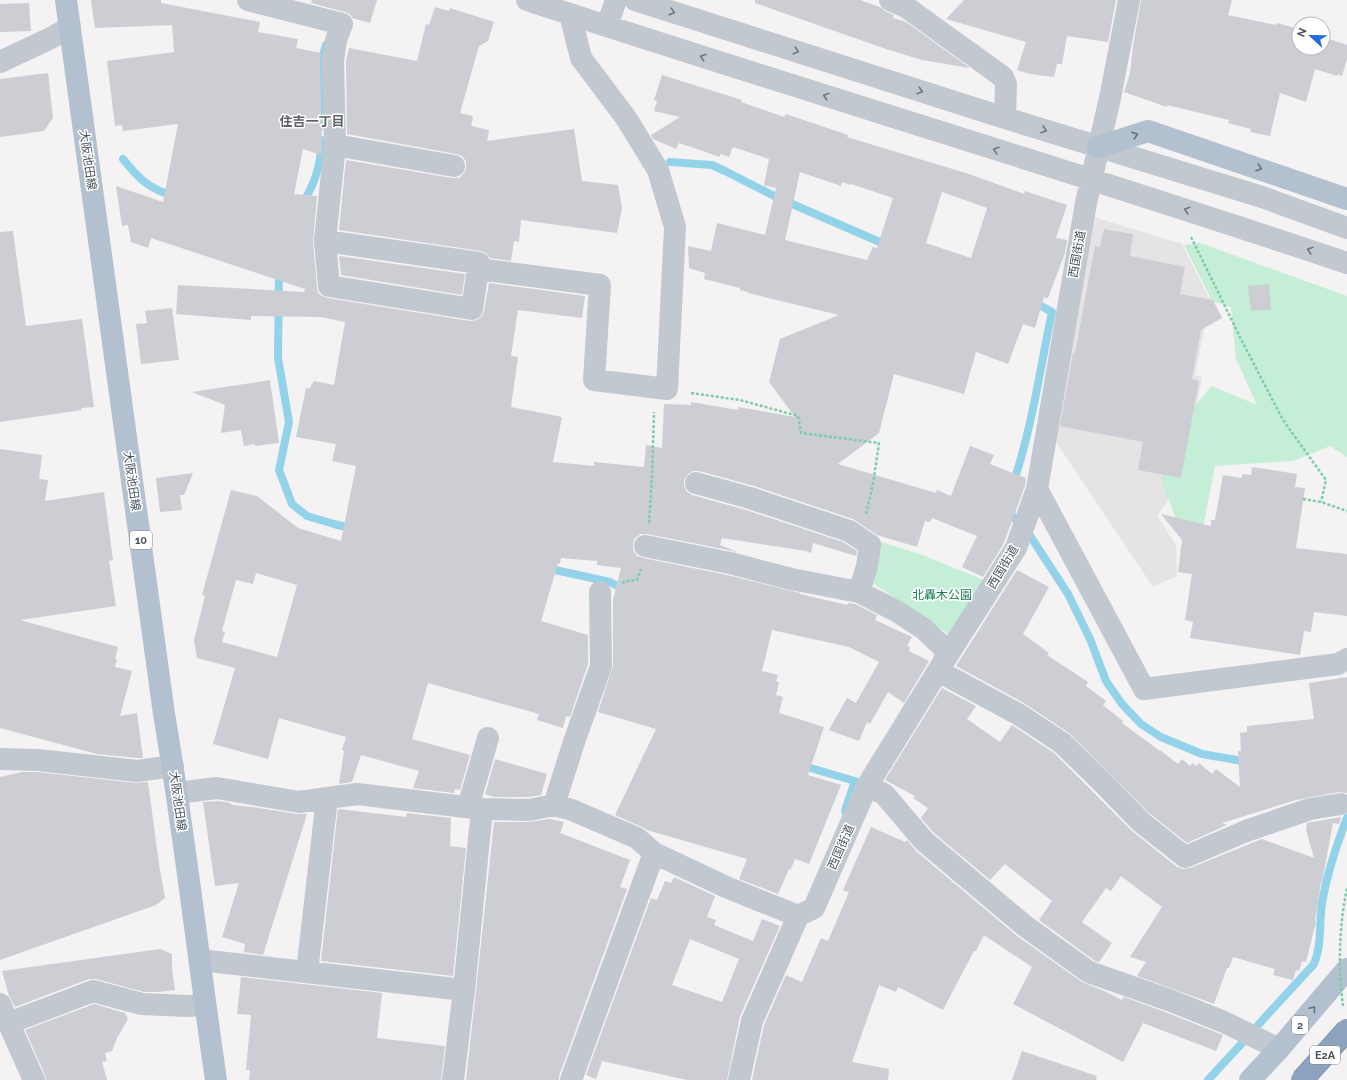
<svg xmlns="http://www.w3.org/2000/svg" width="1347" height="1080" viewBox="0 0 1347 1080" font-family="Raleway,'Noto Sans JP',sans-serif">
	<rect width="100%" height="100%" fill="#f4f2f2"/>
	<!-- education -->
	<path fill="#e5e3e4" d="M1094 217 1182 244 1210 300 1195 375 1202 377 1182 482 1157 516 1176 545 1177 576 1153 587 1052 436Z"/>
	<!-- green -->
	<path fill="#c4efd6" d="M1200 243 1347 296V457L1330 446 1293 461 1215 466 1203 528 1180 530 1162 482 1167 438 1212 386 1257 405 1236 359 1231 307 1212 301 1184 245Z
		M878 541 920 554 989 582 951 636 868 580Z"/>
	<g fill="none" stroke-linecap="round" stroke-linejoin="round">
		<!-- stream -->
		<path stroke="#93d3e9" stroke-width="8" d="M321 126C321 99 317 70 326 45
			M123 159C139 179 149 189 174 196
			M670 162 712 165 725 171 776 197 889 246
			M302 204C315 184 322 164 321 140
			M279 269 278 358 289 422 279 470 292 504 307 516 334 524 355 529
			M1013 484C1032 428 1040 369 1052 312L1032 301
			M1009 508 1010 513 1029 534 1068 594 1090 639 1106 681 1122 704 1141 724 1161 737 1202 754 1248 762
			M546 568 610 582 625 590
			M800 765 855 781 845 811
			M1258 1025 1314 964C1322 945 1319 923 1322 903 1327 874 1336 846 1347 818
			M1208 1080 1244 1041"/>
	</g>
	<!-- building -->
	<path fill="#ccced4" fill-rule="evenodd" d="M91 0H161V3L260 22 258 32 298 39 296 48 321 53 320 60 322 144 321 155 303 149 294 194 317 196 313 242 317 287 318 293 322 296 327 298 470 321 477 320 482 316 484 311 489 283 585 296 582 318 518 310 511 356 518 357 511 407 562 417 553 462 594 466V462L644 467 646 445 662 448 664 404 691 405V402L738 410V407L795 417 769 382 780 339 839 315 748 293V292L740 290V288L704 279 705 273 689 268 688 246 711 251 717 223 765 235 776 188 764 185 769 159 733 147 729 157 720 154V157L679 143 676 149 653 139 651 135 680 117 654 111 657 101 654 100 662 75 742 100 741 102 784 117 786 114 848 135 847 137 969 174 1024 194 1025 191 1067 205 1056 238 1067 240 1065 253 1048 298 1044 297 1035 328 1023 324 1008 364 976 352 964 394 894 374 879 433 838 464 936 493 937 490 951 496 970 446 994 455 990 464 1026 478 1025 486 1003 545 983 577 962 567 977 536 932 518 930 522 925 521 917 547 877 535 853 519 754 486 699 471H693L688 474 684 480V486L687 492 692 495 746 510 843 542 857 551 856 556 813 543 811 553 806 551 722 538 720 545 738 552 647 534H641L635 538 633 543V550L637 556 643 558 727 575 800 593V594L847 605 848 603 855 604 877 615 875 620 912 637 907 646 910 647 909 651 929 661 904 703 888 692 870 724 867 722 859 741 829 730 847 698 856 703 879 662 849 647 772 630 762 671 778 675 776 681 779 682 776 695 783 697 779 713 824 727 808 775 841 785 809 864 795 859 791 869H789L778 894 739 879 747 859 647 830 642 827 615 815 656 729 598 712 613 666V600L621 568 597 565V561L561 558 560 564 558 563 541 621 588 635V664L570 717 566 716 563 728 537 720 539 714 428 683 412 739 470 755 460 790 455 789 454 793 413 788 419 771 361 755 352 782 339 784 344 751 342 750 346 737 279 718 268 759 213 744 235 668 197 658 194 640 205 596 202 595 231 490 257 496 298 528 341 541 356 466 332 461 336 444 296 437 306 388 309 389 314 381 334 385 345 322 321 317 251 316V320L176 314 178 285 304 292 305 289 151 238 148 248 131 242 128 225 122 226 116 186 163 202 178 124 123 131 122 125 115 126 107 61 174 52 172 25 95 28ZM800 172 841 186 842 182 851 185V184L893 198 877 248 873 247 867 260 785 240ZM942 192 987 208 971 258 926 243ZM256 573 297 585 277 657 222 642 225 632 222 631 236 580 253 584Z
		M312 0H377L370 23 352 18 351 15 345 12 311 3Z
		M755 0H860L880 7 885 11 894 15 893 18 906 22 970 68 922 60 886 49 755 3Z
		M964 0H1116L1108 42 1067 36 1062 64H1057L1054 77 1030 74 1017 70 1026 42 946 19Z
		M1141 0H1232L1228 15 1276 25 1277 23 1299 29V48H1323V35V37L1347 45V59L1342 76 1337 74V76L1315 69 1306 102 1280 93 1270 136 1250 132 1251 129 1228 123 1229 120 1167 105V107L1124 92 1130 73 1133 46Z
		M29 3 31 31 0 32V4Z
		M435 7 449 11 450 8 494 22 488 41 479 46 460 113 472 116 473 118 471 126 489 130 487 141 574 129 582 181 618 185 622 208 617 233 521 220 519 242 514 241 511 261 490 258 486 253 481 251 339 230 346 160 452 178H459L463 174 466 169V161L462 156 456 154 347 134 346 61 349 48 417 61 426 24 429 25Z
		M48 73 53 118 44 131 0 137V79Z
		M1104 229 1133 234 1130 256 1185 267 1180 294 1213 300 1222 318 1201 330 1192 379 1199 381 1181 478 1138 470 1143 442 1060 426 1073 353H1075L1095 246 1100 247Z
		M13 231 26 326 82 319 94 407 81 408 82 410 0 422V232Z
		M339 256 465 274 462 295 341 275Z
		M1269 284 1271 310 1251 311 1248 286Z
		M172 308 179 360 141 364 136 324 147 323 145 311Z
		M270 380 279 443 255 446V444L244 446 241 430 221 433 225 405 192 392Z
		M0 449 42 455 39 479 48 480 45 501 104 492 113 560 109 561 116 606 20 620 118 647 115 659 117 660 115 667 132 671 120 716 137 713 143 758H137L97 754 0 728Z
		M1252 467 1297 474 1295 487 1305 488 1296 548 1347 554V616L1314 612 1311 632 1304 631 1300 655 1190 638 1193 622 1185 620 1192 574 1178 572 1182 540 1161 514 1211 526V520H1215L1223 475 1242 478V474L1251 475Z
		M193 473 184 495H180L182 510 160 512 156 478Z
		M1017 570 1049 587 1023 634 1049 653 1047 655 1088 682 1086 686 1106 701 1103 705 1123 721 1122 723 1160 751V750L1178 764 1182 759 1190 766 1192 763 1197 766 1199 763 1212 774 1216 769 1240 787 1238 751H1241L1240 733 1247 732V726L1314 719 1309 683 1347 677V793L1339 792 1296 800 1222 823 1227 825 1187 843 1149 813 1069 733 1024 703 956 666Z
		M942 688 976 706 967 719 1000 742 1012 725 1054 753 1132 831 1177 867 1183 869 1190 868 1262 839 1314 858 1306 830 1307 823 1341 817 1339 824 1333 823 1322 883 1321 882 1315 921 1316 922 1306 962 1302 961 1299 971 1296 970 1293 980 1273 975 1275 969 1233 957 1229 968H1227L1214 1004 1137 976 1146 962 1130 957 1162 907 1121 876 1111 891 1106 888 1082 922 1112 943 1099 962 1095 961 1039 920 1052 901 1005 864 990 880 933 832 921 818 928 808 913 798 915 796 885 780Z
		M495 759 547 774 541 795 528 797H494L485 794Z
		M22 772H37L136 783 148 782 159 864 165 898 156 905 0 960V777Z
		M217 801 227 802 233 805 252 807 297 814H307L263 955 244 952 245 944 222 937 239 883 215 886 203 802Z
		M338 809 406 817 407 813 451 818 450 846 466 848 453 976 321 961Z
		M549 819 564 822 560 833 630 860 620 887 627 889 559 1076V1080H466L476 991 494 822H529Z
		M871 827 905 842 907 840 916 851 1017 936 1082 982 1104 991 1122 1000 1124 997 1165 1012 1223 1035 1216 1051 1143 1023 1123 1062 1013 1004 1032 967 984 935 976 951H974L943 1010 898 987 896 992 879 985 852 1062 889 1069 888 1080H752L764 1025 786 975 802 982 821 938 828 941 849 892 843 890Z
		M674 877 715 896 707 917 716 920 714 925 753 941 762 919 780 926 740 1016 727 1080H687L602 1061 596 1079 586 1075 651 898 657 900 665 881 671 883ZM690 939 739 959 722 1002 672 985Z
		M160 949 172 954V969L175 990 158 992H144L96 979H89L15 1007 9 996 2 971Z
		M241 977 382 993 377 1038 445 1046 441 1080H249L250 1070H246L251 1015 237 1014Z
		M94 1004 125 1013 128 1019 117 1038 112 1051 105 1053 107 1061 102 1062 107 1080H46L45 1075 25 1030Z
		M1022 1051 1097 1076 1096 1080H1012Z"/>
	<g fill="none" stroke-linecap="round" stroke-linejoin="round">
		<!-- path -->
		<path stroke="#7dcca9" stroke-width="2.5" stroke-dasharray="3 2" stroke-linecap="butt" d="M1191 237 1243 343 1283 420 1326 480 1321 502
			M691 393 740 400 798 416 801 433 879 443 873 484 866 514
			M1303 499 1321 502 1347 511
			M649 523 652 477 654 412
			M622 583 626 581 637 580 641 569"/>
		<!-- minor -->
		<path stroke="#c1c8d0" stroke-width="22" d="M248 0 342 24 336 40 333 60 335 145 325 241 329 286 472 309 478 269
			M527 0C800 90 1075 171 1347 263
			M635 0 1005 118 1262 197 1347 228
			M890 0 906 7 1003 77 1006 84 1005 118
			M607 26 616 0
			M0 62 51 38 70 27
			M335 145 454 166
			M325 241 479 263 478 269 600 285 594 380 667 389 675 227 658 170 626 118 581 58 570 14
			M696 483 750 498 849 531 870 545 867 566 859 592
			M1037 489 1144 689 1338 664 1347 659
			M645 546 730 563 791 579 859 592 898 612 924 629 949 653
			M938 671 1018 714 1062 743 1101 781 1141 822 1185 857 1246 831 1310 809 1341 804
			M0 759 38 760 137 771 173 766
			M867 786 884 794 924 841 1025 926 1089 972 1169 1000 1224 1022 1279 1049
			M177 793 217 788 299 802 357 794 482 809 529 810 554 805 572 810 637 838 654 853 726 887 798 916
			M554 805 574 742 601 666 600 592
			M468 807 488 738
			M200 960 464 990
			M307 972 327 798
			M0 1004 34 1080
			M9 1023 93 991 142 1004 187 1006 205 1005
			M453 1080 464 990 482 809
			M571 1080 654 853
			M739 1080 752 1021 798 916 814 908 867 786 949 653 1016 548 1037 489 1086 203 1110 98 1129 0"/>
		<!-- major -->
		<path stroke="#b3c0cf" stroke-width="22" d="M66 0 164 714C185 836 198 958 216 1080
			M1098 147 1148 131 1347 199
			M1250 1080 1279 1049 1347 969"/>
		<!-- highway-bridge casing -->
		<g stroke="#778daa" stroke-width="23" stroke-linecap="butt">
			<path id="highway-bridge" d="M1302 1080 1347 1030"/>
		</g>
		<!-- path-bridge -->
		<path stroke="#7dcca9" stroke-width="2.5" stroke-dasharray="3 2" stroke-linecap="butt" d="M1343 1006C1338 967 1339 926 1347 888"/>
		<!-- highway-bridge -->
		<use href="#highway-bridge" stroke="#8ca2be" stroke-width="22"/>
	</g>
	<!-- one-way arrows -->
	<defs><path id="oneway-chevron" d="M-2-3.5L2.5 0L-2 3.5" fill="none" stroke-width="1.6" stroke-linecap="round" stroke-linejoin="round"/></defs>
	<g stroke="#6e7781">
		<use href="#oneway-chevron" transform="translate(672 12) rotate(18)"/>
		<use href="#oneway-chevron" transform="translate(796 51) rotate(18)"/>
		<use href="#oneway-chevron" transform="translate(703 57) rotate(-162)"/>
		<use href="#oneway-chevron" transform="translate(920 91) rotate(18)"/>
		<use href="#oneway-chevron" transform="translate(826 96) rotate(-162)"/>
		<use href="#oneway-chevron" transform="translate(1044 130) rotate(17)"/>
		<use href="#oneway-chevron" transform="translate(996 150) rotate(-163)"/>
		<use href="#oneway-chevron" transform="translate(1187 210) rotate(-163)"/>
		<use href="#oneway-chevron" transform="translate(1310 250) rotate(-161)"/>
	</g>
	<g stroke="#646f7b">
		<use href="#oneway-chevron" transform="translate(1135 135) rotate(-18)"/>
		<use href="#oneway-chevron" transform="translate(1259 168) rotate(19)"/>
		<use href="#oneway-chevron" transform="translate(1313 1009) rotate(-50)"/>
	</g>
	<g text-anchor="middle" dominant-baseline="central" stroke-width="3" stroke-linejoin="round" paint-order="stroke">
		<!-- shield labels -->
		<g fill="#fff" stroke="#80878f" stroke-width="1">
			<rect x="130" y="531" width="22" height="18" rx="3"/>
			<rect x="1292" y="1016" width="16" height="18" rx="3"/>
			<rect x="1310" y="1046" width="30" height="18" rx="3"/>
		</g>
		<g font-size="11" font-weight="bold" fill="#4a545f">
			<text x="141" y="540">10</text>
			<text x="1300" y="1025">2</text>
			<text x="1325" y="1055">E2A</text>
		</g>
		<!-- street labels -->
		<g font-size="12" fill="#4a545f" stroke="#fff">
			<text transform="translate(88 160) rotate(82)">大阪池田線</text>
			<text transform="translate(1077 254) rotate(-80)">西国街道</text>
			<text transform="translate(132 481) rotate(82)">大阪池田線</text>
			<text transform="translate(1003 567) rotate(-59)">西国街道</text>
			<text transform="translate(178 801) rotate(82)">大阪池田線</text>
			<text transform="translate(841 847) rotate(-66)">西国街道</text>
		</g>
		<!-- park labels -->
		<g font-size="12" fill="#1c7f53" stroke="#fff">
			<text x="942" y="595">北轟木公園</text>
		</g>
		<!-- neighbourhood labels -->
		<g font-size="13" font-weight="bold" fill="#5f6267" stroke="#fff">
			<text x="312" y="121">住吉一丁目</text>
		</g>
	</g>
	<!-- north arrow -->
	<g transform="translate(1311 36) rotate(292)"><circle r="19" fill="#ffffff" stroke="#b7bbbf"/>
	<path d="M0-3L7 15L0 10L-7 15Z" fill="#226bde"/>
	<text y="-6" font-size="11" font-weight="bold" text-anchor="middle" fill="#4a545f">N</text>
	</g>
</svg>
